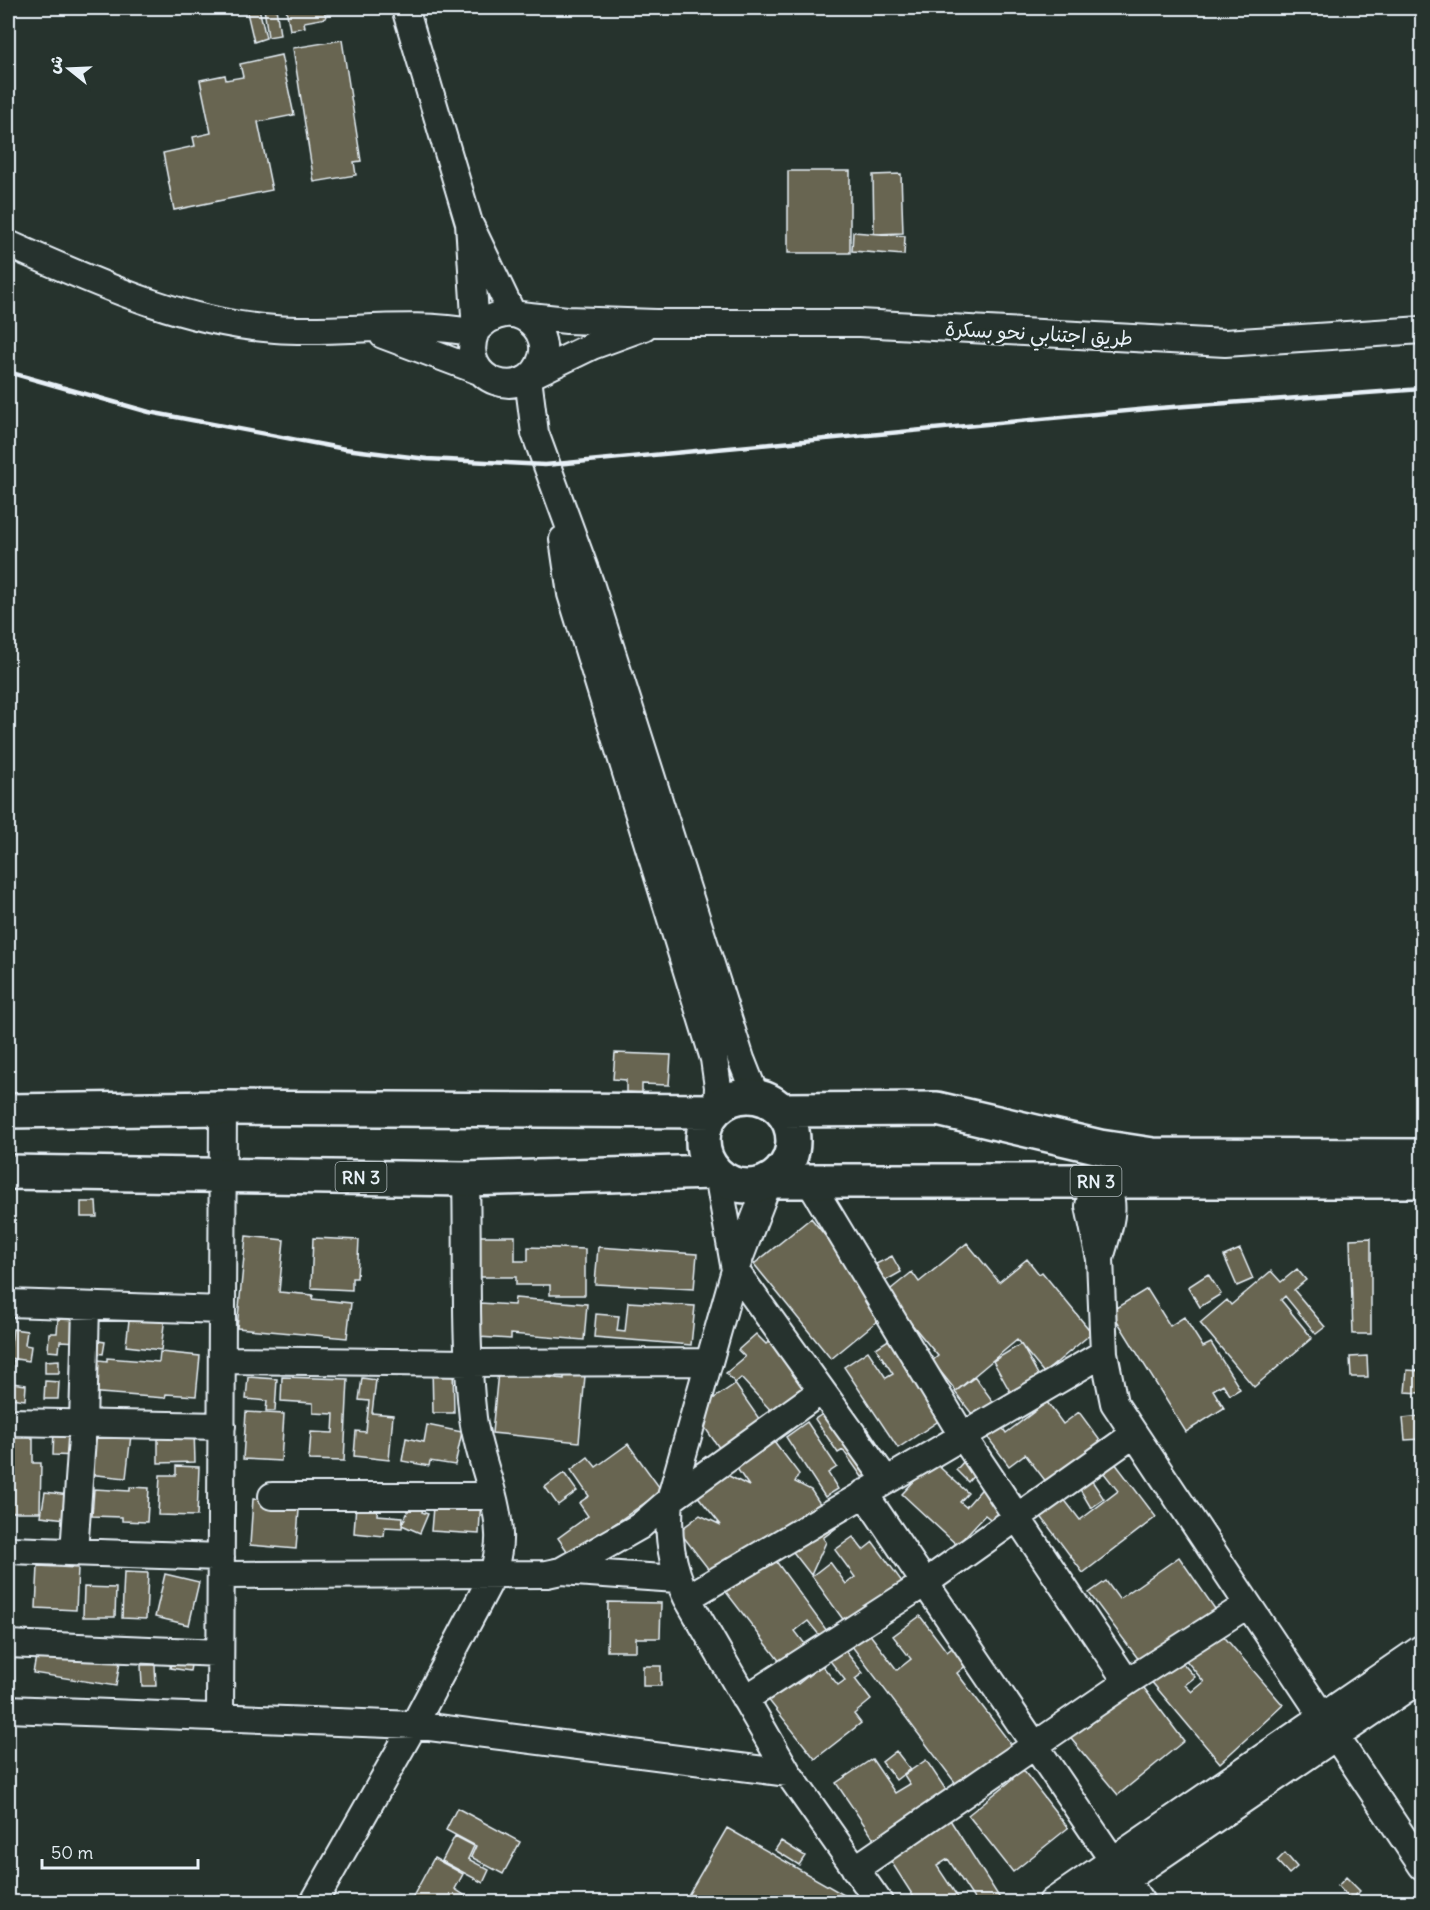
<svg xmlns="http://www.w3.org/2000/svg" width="1430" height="1910" viewBox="0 0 1430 1910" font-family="Delius,'Playpen Sans Arabic',sans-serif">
	<rect width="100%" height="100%" fill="#26332d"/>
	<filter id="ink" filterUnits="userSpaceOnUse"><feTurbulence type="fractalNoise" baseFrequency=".0167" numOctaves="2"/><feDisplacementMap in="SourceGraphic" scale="12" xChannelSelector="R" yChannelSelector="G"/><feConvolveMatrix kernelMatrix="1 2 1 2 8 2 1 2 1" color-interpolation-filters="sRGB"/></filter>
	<g filter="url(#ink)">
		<!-- building -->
		<path fill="#676551" stroke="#e8f1f8" stroke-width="1.5" d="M246 8H259L266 38 254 42Z
			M264 8H276L280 35 268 37Z
			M286 8H324L326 18 304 22 305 27 290 30Z
			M342 40 361 161 354 162 356 175 314 182 293 48Z
			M281 55 294 115 258 122 272 190 174 210 163 153 195 146 193 137 211 133 200 80 225 75 226 80 243 77 240 64Z
			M788 171H850V253H788Z
			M901 174 903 233 874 234 873 175Z
			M853 232 905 236 904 255 852 251Z
			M615 1053 671 1055 669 1085 642 1084V1093L626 1092V1080L613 1079Z
			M81 1202H96L97 1217H81Z
			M811 1218 887 1313 831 1359 754 1264Z
			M246 1236 284 1240 279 1292 313 1295 312 1299 351 1303 347 1338 237 1328Z
			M480 1236H515V1261H528V1247L585 1249V1295H550V1285H516V1277H480Z
			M313 1238 359 1240 357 1278H352V1290L311 1288Z
			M1371 1238V1334H1353L1350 1239Z
			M967 1243 999 1282 1027 1259 1039 1274 1042 1272 1092 1333 1044 1373 1017 1340 956 1391 932 1361 938 1356 886 1293 912 1272 919 1282Z
			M598 1247 697 1254 694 1289 595 1284Z
			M1240 1249 1253 1279 1237 1286 1224 1256Z
			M892 1256 901 1272 885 1281 876 1264Z
			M1297 1269 1306 1280 1294 1290 1325 1327 1316 1334 1285 1296 1281 1300 1312 1338 1254 1387 1200 1323 1227 1300 1231 1305 1271 1271 1281 1282Z
			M1208 1274 1221 1294 1200 1307 1188 1287Z
			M1147 1289 1170 1326 1184 1317 1203 1347 1211 1343 1240 1389 1230 1395 1223 1384 1213 1390 1224 1408 1186 1432 1111 1311Z
			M515 1298 587 1304 584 1340 511 1334V1339L478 1337 480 1303 514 1305Z
			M628 1302 695 1306 691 1345 594 1337 596 1314 619 1316 617 1331 625 1332Z
			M130 1312 165 1316 161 1350 126 1346Z
			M58 1319 81 1320 80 1342 60 1341 59 1352 48 1351 49 1333H57Z
			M13 1329 27 1331 25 1345 31 1346 29 1361 9 1358Z
			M781 1331 820 1375 775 1415 741 1378 735 1383 726 1373 745 1357 738 1350 756 1334 766 1344Z
			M890 1339 943 1418 898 1448 844 1367 868 1351 886 1378 893 1374 876 1348Z
			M92 1340 105 1342 103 1354 90 1352Z
			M1021 1344 1040 1378 1012 1395 993 1361Z
			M160 1352 200 1356 196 1396 166 1394 165 1398 87 1392 90 1359 107 1361V1358L159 1362Z
			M1422 1354V1393L1405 1392 1407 1370 1421 1371Z
			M1367 1356 1368 1377H1351L1350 1357Z
			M8 1360 14 1361 12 1383 26 1385 25 1400 11 1398 12 1384H8Z
			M59 1360V1373H45V1361Z
			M432 1366H453L454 1413H433Z
			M498 1372 564 1379V1374L585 1376 579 1442 492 1433Z
			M248 1377 277 1379 275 1411H266L267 1401 246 1399Z
			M282 1377 348 1379 344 1461 309 1460 311 1432 333 1433 334 1414 313 1413V1403L281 1401Z
			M975 1377 997 1407 978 1422 955 1392Z
			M362 1378 376 1380 372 1413 393 1415 389 1460 354 1456 356 1431 366 1432 369 1401 359 1400Z
			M45 1381 59 1382 58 1399H44Z
			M735 1384 762 1423 722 1452 694 1412Z
			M1047 1402 1063 1424 1079 1412 1104 1446 1050 1487 1025 1454 1009 1466 986 1435 1000 1424 1006 1433Z
			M839 1403 859 1432 867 1427 888 1459 862 1477 843 1450 838 1453 815 1419Z
			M246 1412 284 1414 281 1461 243 1459Z
			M1422 1416V1476H1417L1415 1457H1422L1421 1439 1405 1440 1403 1418Z
			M807 1422 837 1467 828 1473 838 1489 825 1497 786 1437Z
			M427 1425 462 1432 455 1465 430 1461 429 1466 402 1461 406 1438 424 1442Z
			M54 1429 82 1430 81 1456 53 1455Z
			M194 1430 195 1462 158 1463V1431Z
			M92 1431 131 1435 126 1478 87 1474Z
			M11 1438H33V1463H41L40 1512H10Z
			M774 1441 799 1474 795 1482 811 1490 836 1528 823 1538 826 1542 811 1575 780 1535 770 1553 827 1631 820 1636 808 1621 795 1631 808 1648 784 1667 679 1531 700 1515 721 1525 696 1494 723 1473 749 1486 738 1470 746 1453Z
			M628 1444 662 1491 570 1555 558 1538 588 1516 579 1503 589 1496 571 1470 588 1457 596 1467Z
			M966 1459 994 1470 1020 1495 994 1522 985 1515 957 1545 902 1494 933 1461 968 1493 960 1502 966 1507 987 1483 976 1473 968 1482 956 1470Z
			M1115 1463 1156 1517 1083 1573 1034 1507 1057 1490 1080 1520 1118 1491 1103 1472Z
			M176 1466 199 1467 197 1516 158 1515 160 1475H176Z
			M564 1473 577 1491 558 1505 545 1487Z
			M1090 1478 1104 1499 1091 1508 1078 1486Z
			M130 1487 149 1488 147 1522 122 1521V1517L92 1516 94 1489 130 1491Z
			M357 1489 379 1491 377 1515 403 1517 402 1528 385 1527 384 1536 354 1533Z
			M45 1492 77 1496 74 1520 41 1516Z
			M434 1495 481 1498 479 1534 431 1531Z
			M414 1498 426 1502 422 1512 428 1514 420 1533 402 1525Z
			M253 1499 275 1500 274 1508 299 1510 296 1549 250 1545Z
			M853 1537 863 1550 873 1542 903 1583 847 1625 812 1576 830 1562 846 1584 855 1577 835 1550Z
			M1179 1557 1222 1619 1145 1668 1089 1593 1106 1581 1119 1599Z
			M38 1566 78 1568 76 1610 36 1608Z
			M124 1572 148 1573 146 1619 122 1618Z
			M165 1574 199 1582 189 1625 155 1617Z
			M84 1587 116 1588 115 1617H83Z
			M608 1602 661 1603 660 1638H636V1651H607Z
			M920 1616 947 1652 956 1645 969 1663 957 1673 1014 1748 960 1789 845 1637 862 1624 897 1670 911 1659 893 1636Z
			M1220 1632 1283 1705 1220 1763 1150 1680 1178 1658 1195 1677 1185 1685 1192 1692 1204 1682 1184 1658Z
			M40 1635 122 1649 116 1686 33 1673Z
			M838 1642 863 1673 855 1679 871 1700 854 1714 861 1723 815 1759 767 1698 793 1678 798 1684 814 1671 808 1664 816 1658 838 1685 845 1680 824 1653Z
			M173 1651 193 1655 190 1671 170 1668Z
			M8 1662H13L14 1686H8Z
			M141 1665H155L156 1686H142Z
			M643 1666H661V1686H643Z
			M1135 1676 1184 1741 1118 1795 1067 1734Z
			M896 1751 910 1769 896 1780 882 1762Z
			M872 1759 895 1793 910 1784 904 1775 926 1760 952 1799 880 1848 836 1783Z
			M1020 1766 1068 1828 1013 1872 968 1815 1013 1779 1010 1774Z
			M457 1808 520 1842 503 1874 471 1857 476 1846 446 1830Z
			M945 1812 1001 1900 998 1902H976L948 1859 937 1866 961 1902H917L885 1852Z
			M727 1828 844 1895 840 1902H684Z
			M455 1836 474 1846 468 1859 489 1870 483 1883 442 1861Z
			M781 1841 805 1856 799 1865 775 1850Z
			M1285 1853 1297 1867 1289 1874 1277 1861Z
			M434 1858 463 1874 455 1889 464 1895 460 1902H416L411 1900Z
			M1346 1877 1360 1891 1351 1900 1338 1886Z"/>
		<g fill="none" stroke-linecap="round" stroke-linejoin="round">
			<!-- minor casing -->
			<g stroke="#e8f1f8" stroke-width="30">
				<path id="minor" d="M405 8 469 223 512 313
					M469 223 476 331C455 382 528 406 542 357 545 347 542 335 535 327 517 306 492 312 476 331
					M8 244C93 281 181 323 275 329 342 334 409 320 475 333
					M520 315 567 320 656 323H859L1225 343 1422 330
					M383 335 479 371
					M532 375 592 346 644 327
					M528 378 535 433 590 583 741 1059 756 1097
					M563 539 571 594 714 1059 718 1087 717 1109
					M718 1175 735 1270 886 1480
					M809 1181 962 1435 1127 1682
					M1100 1259C1106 1234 1122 1202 1101 1181L1091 1197 1089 1206 1100 1259 1104 1353 1114 1403 1422 1866
					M8 1303 222 1310
					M222 1360 469 1363 708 1362
					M821 1391 670 1500C667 1535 671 1566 687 1598L788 1773 879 1902
					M8 1422 222 1426
					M864 1493 1141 1902
					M272 1496H492
					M8 1550 221 1557
					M74 1552 83 1424 86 1306
					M561 1571 677 1579
					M221 1575 547 1574 561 1571 640 1526 670 1500 735 1270 769 1181
					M687 1598 1104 1353
					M8 1644 220 1653
					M745 1699 925 1583 1133 1435
					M8 1709 414 1725 788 1773
					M220 1718 223 1108
					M855 1869 1127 1682 1247 1605
					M314 1902 414 1725 493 1575C496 1562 500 1548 499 1534 498 1495 478 1457 473 1418 464 1339 468 1258 466 1179
					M1052 1902 1422 1648
					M1093 1902 1422 1678"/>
			</g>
			<!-- major casing -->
			<g stroke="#e8f1f8" stroke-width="38">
				<path id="major" d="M703 1141a45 45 0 1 1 90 0a45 45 0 1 1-90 0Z
					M781 1110 937 1109 1100 1147 1153 1155 1422 1156
					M8 1111 223 1108 714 1111
					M8 1172 466 1179 714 1172
					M769 1181H1422"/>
			</g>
			<!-- minor -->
			<use href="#minor" stroke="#26332d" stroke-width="26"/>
			<!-- major -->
			<use href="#major" stroke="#26332d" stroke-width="33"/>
			<!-- rail -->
			<path stroke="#e8f1f8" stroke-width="4.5" d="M8 372 149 412 345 449 427 459 545 465 1159 408 1422 389"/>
		</g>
	</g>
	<g text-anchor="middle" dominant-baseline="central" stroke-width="5" stroke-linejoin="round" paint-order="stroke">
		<!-- shield labels -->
		<g fill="#26332d" stroke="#aeb8bb" stroke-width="1.5">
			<rect x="335.5" y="1162" width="51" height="30" rx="4.5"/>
			<rect x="1070.5" y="1166" width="51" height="30" rx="4.5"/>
		</g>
		<g font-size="18" font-weight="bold" fill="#e8f1f8">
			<text x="361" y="1177">RN 3</text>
			<text x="1096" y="1181">RN 3</text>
		</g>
		<!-- street labels -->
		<g font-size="20" fill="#e8f1f8" stroke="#26332d">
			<text transform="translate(1039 333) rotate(3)">طريق اجتنابي نحو بسكرة</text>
		</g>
	</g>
	<!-- margin -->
	<rect width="1430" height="1910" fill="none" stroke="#26332d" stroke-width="30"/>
	<rect x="15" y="15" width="1400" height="1880" fill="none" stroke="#e8f1f8" stroke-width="2" filter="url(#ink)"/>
	<!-- north arrow -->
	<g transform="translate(69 69) rotate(288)" stroke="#26332d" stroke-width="4.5" paint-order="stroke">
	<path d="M0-4.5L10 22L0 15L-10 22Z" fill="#e8f1f8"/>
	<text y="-9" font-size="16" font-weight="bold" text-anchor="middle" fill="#e8f1f8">ش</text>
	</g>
	<!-- scale -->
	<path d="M42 1859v9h156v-9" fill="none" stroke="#e8f1f8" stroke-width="3"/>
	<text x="51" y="1859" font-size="18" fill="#e8f1f8" stroke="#26332d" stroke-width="4.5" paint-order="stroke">50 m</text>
</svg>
